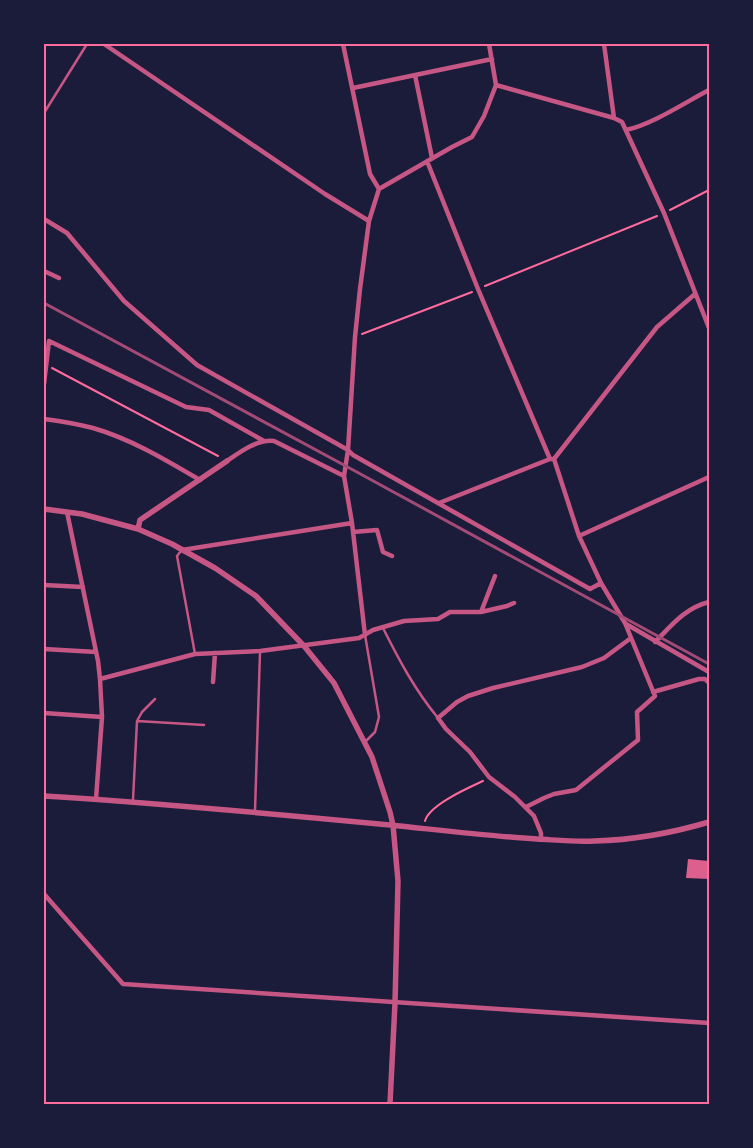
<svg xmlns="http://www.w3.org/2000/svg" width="753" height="1148" viewBox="0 0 753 1148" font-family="Figtree,sans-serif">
	<rect width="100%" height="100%" fill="#1b1b3a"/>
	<!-- building -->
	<path fill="#dd5f8e" d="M688 859 709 861V879L686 878Z"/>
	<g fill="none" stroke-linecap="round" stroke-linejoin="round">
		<!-- path -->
		<path stroke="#ff6b9d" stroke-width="2" d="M670 210 709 190
			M485 286 657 216
			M362 334 472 292
			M52 368 218 456
			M425 821C429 805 468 788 483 781"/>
		<!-- service -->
		<path stroke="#c65784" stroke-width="2.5" d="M44 113 87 44
			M181 551 177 556 195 654
			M383 628C399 660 415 690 438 718
			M365 635 379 717 375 732 365 742
			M137 721 204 725
			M133 800 137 721 142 712 155 699
			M255 811 260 652"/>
		<!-- minor -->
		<path stroke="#c65784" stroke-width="4.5" d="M104 44 325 194 369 221
			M343 44 370 174 379 189
			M604 44 614 118
			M415 75 432 158
			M496 85 614 118 622 122 664 213 709 328
			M353 88 492 59
			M626 130C653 124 684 103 709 90
			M427 161 478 289 550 459H554L579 536 601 583 625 623 655 696 637 712 638 740 576 790 554 794 544 798 526 807
			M44 219 67 233 124 301 197 365 348 450 353 455 590 589 601 583
			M44 271 59 278
			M44 384 49 341 186 407 209 410 264 441
			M44 419C60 421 77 424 93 428 131 439 166 460 200 480
			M554 459 657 327 695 294
			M227 461C240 452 257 439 274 441L344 476
			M439 503 550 459
			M67 512 98 661 100 679
			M353 532 377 530 383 552 392 556
			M579 536 709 477
			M182 550 352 523
			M44 585 83 587
			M481 612 495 576
			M626 624 709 672
			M365 635 352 523 344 476 348 450 355 337 360 289 369 221 379 189 452 147 472 137 484 116 496 85 489 44
			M655 642C672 625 685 608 709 602
			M44 649 96 652
			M213 682 215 653
			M653 692 699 679H705L709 683
			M44 713 102 717 100 679 195 654 260 651 359 638 373 630 404 621 438 619 450 612H481L507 606 514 603
			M96 799 102 717
			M541 839V833L534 816 515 797 489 777 470 752 446 729 438 718 457 702 468 696 493 688 582 667 604 658 631 638
			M44 894 123 984 709 1023"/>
		<!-- tertiary -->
		<path stroke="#c65784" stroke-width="5.5" d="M44 509 82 514 138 529 172 544 215 568 256 596 304 646 334 683 372 757 390 812 393 825 398 881 395 1003 390 1104
			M138 529 140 520 227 461
			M44 796C160 803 275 814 390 825 439 830 488 836 537 839 556 840 575 842 594 841 633 840 672 833 709 822"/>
		<!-- rail -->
		<path stroke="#a44b75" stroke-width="3" d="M44 303 355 471 709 664"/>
	</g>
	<!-- border -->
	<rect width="753" height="1148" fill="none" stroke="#1b1b3a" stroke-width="90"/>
	<rect x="45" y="45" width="663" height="1058" fill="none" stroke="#ff6b9d" stroke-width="2"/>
</svg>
